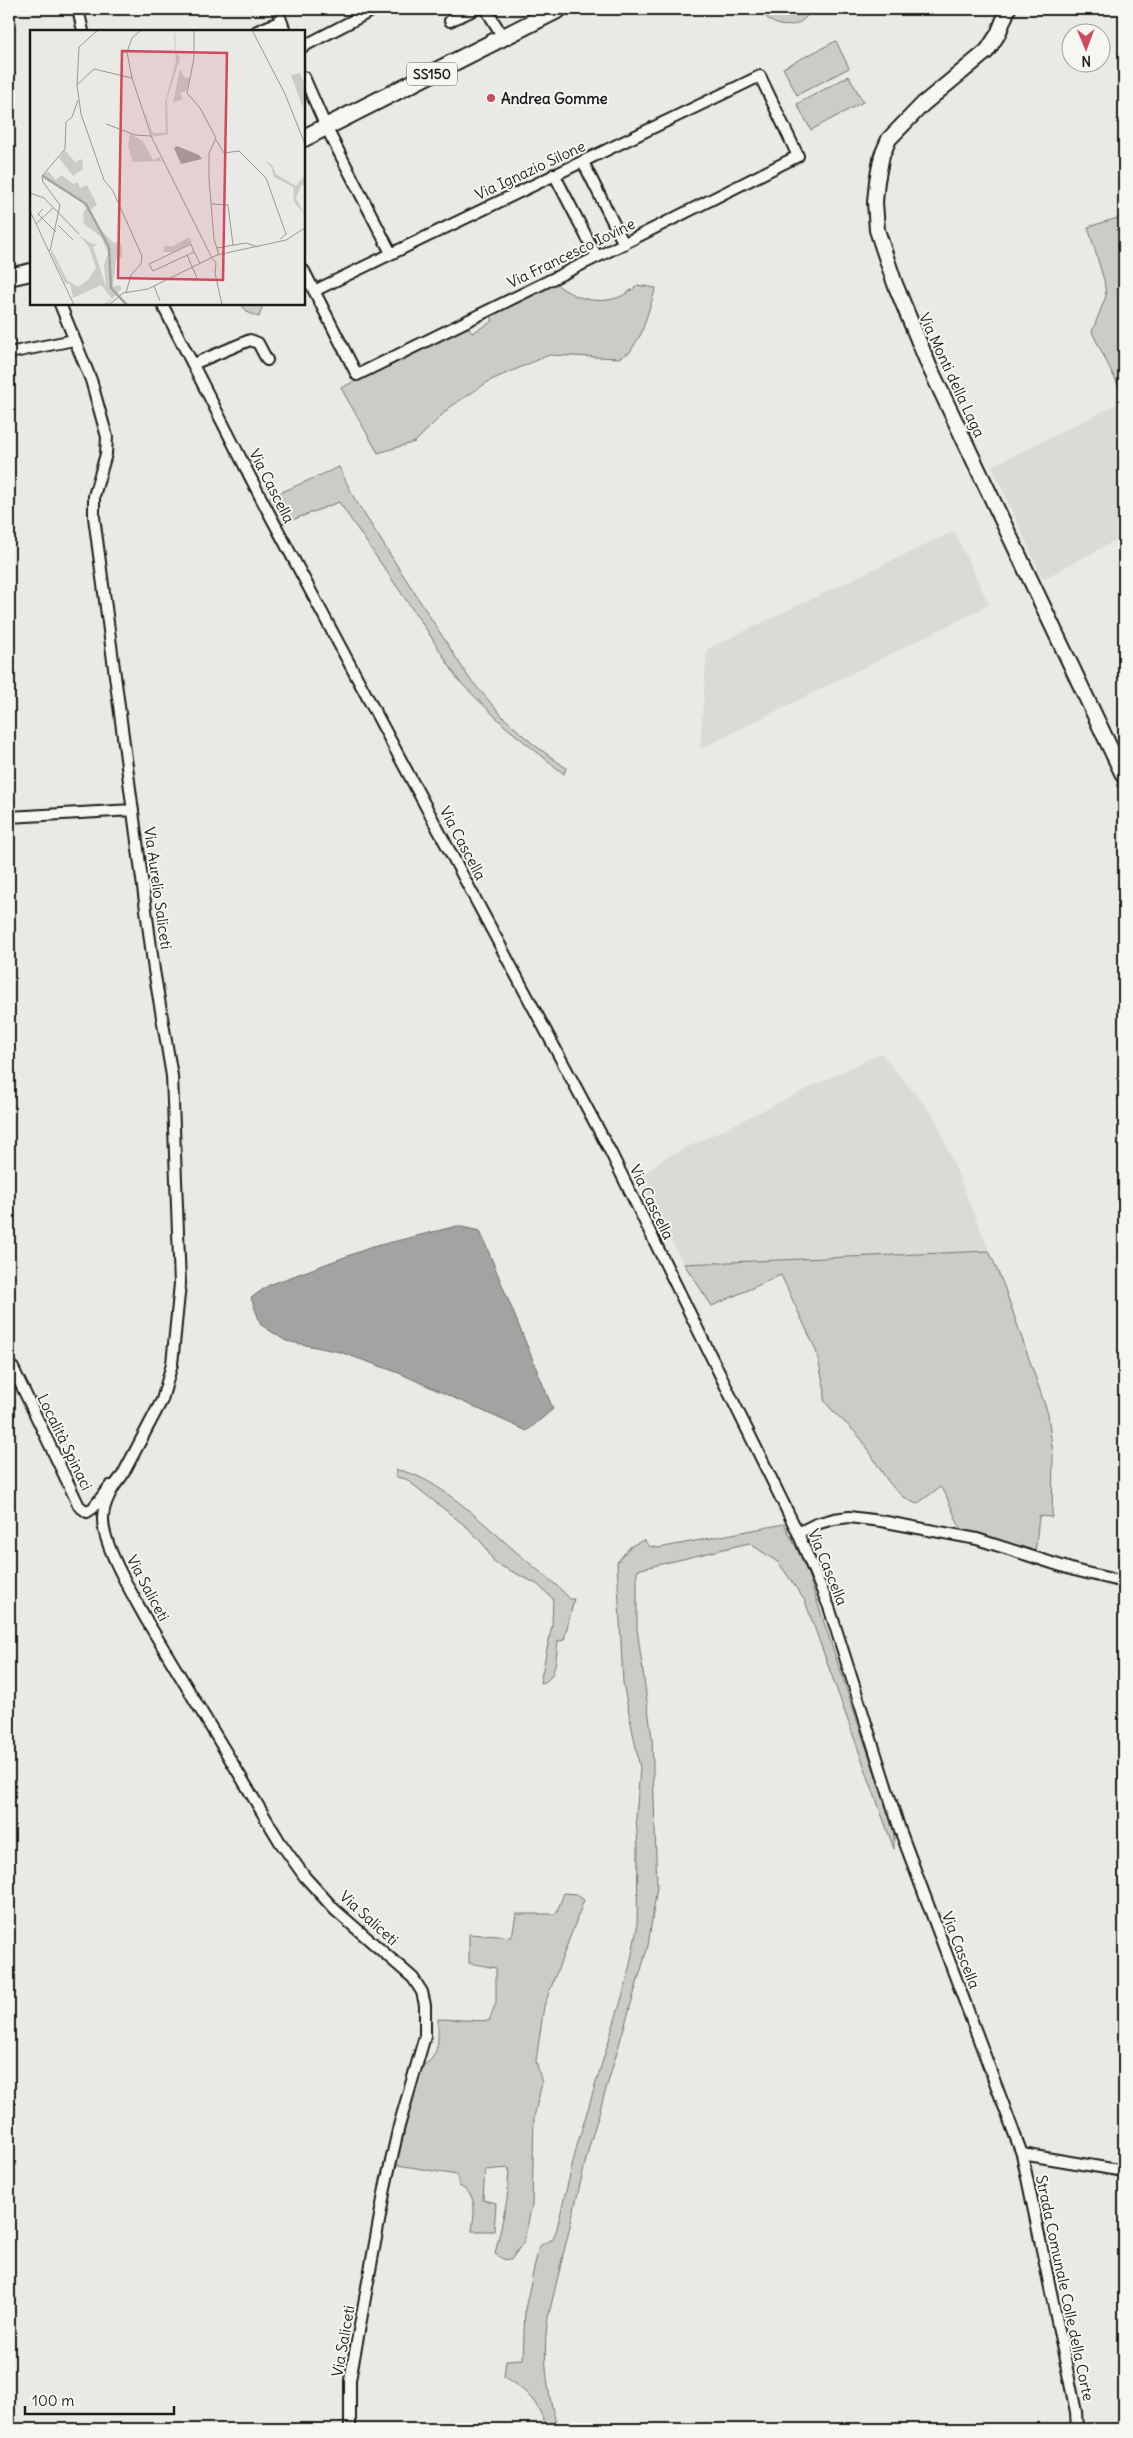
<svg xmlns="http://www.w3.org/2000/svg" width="1133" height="2438" viewBox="0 0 1133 2438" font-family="Delius,sans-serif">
	<rect width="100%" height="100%" fill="#e9e9e5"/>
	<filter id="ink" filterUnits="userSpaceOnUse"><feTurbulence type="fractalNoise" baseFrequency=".02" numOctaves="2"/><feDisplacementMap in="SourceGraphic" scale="10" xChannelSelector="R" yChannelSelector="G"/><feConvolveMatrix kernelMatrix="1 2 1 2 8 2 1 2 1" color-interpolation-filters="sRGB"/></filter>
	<g filter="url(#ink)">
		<!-- built -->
		<path fill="#dadad6" d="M1124 401V536L1043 579 992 466Z
			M954 531 989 605 700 749 707 649Z
			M881 1053 935 1118 989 1251 684 1264 637 1179 663 1159Z"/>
		<!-- green -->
		<path fill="#cbcbc7" stroke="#747472" d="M766 9H811C803 28 780 31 766 17Z
			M836 41 849 68 797 95 783 68Z
			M849 76 863 102 811 130 797 104Z
			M1124 216V397L1092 332 1106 296 1104 280 1088 227Z
			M554 282C577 303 614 309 637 285L656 288 641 334 630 352 619 358 549 355 491 380 450 407 415 442 378 453 341 388 467 325 472 333 493 321 490 314Z
			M240 304H263L259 317 249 313Z
			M339 467 354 498 469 678 504 718 533 744 566 768 564 774 506 727 459 681 428 632 339 502 282 524 266 499Z
			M989 1251 1004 1286 1048 1414 1053 1454 1052 1517 1039 1516 1035 1554 963 1535 945 1493 940 1487 917 1504C888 1493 879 1464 862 1440 851 1426 834 1415 824 1400L825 1391 816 1350 781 1275 712 1306 684 1264Z
			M396 1470C436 1474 490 1530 521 1556 538 1571 555 1582 570 1599H574L564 1640 558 1641C556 1654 557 1682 540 1683L552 1625 553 1599 537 1584 495 1563 483 1544 468 1528 406 1479 396 1477Z
			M784 1524 804 1563 894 1830V1849L805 1601 779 1563 749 1543 637 1570V1628L652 1738 657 1887 648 1946 589 2147 548 2318C542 2356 547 2391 557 2427V2429H547C537 2400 529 2393 504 2377L506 2360 523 2359 525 2309 539 2246 553 2239 557 2228 578 2142 626 1984 637 1929 638 1848 636 1817 640 1768 623 1683 617 1562 631 1546 644 1540 649 1546 659 1548Z
			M564 1893 576 1894 584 1900 544 2006 536 2061 542 2083 534 2117 532 2205 524 2241 511 2260 503 2259 495 2254 507 2200 509 2168 485 2170 483 2200 496 2203 494 2231H472C474 2212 479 2195 459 2186L457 2175 392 2164 421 2066C441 2058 438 2038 438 2019L489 2021 496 2002V1968L469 1963V1934L512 1937 516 1914H556Z"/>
		<!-- water -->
		<path fill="#a3a3a1" stroke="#6d6d6c" d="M457 1226 480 1231 553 1409 527 1431 399 1373 340 1352 286 1341 261 1325 251 1298 269 1285 372 1247Z"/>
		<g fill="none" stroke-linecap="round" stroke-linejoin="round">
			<!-- street casing -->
			<g stroke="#1c1c1c" stroke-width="14">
				<path id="street" d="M78 9 83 31
					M277 9 285 31
					M486 9 503 37
					M450 21 476 9
					M257 31 281 21
					M304 46 375 9
					M304 77 326 127 391 253
					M583 162 624 244
					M554 174 597 257
					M304 271 357 375 597 257 798 156 760 76 314 291
					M60 304 91 380 107 437 106 454 94 496V517L154 970 172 1076 180 1284 172 1364 162 1400 122 1476C113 1486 103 1504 103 1518 102 1545 134 1597 147 1621L280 1842 305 1877 335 1910 413 1978 422 1992 425 2005V2036L399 2126 386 2183 350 2380V2429
					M162 304 263 502 610 1151 798 1533 829 1607 900 1830 1022 2154 1076 2412 1077 2429
					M9 353 74 340
					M193 364 250 340 258 343 267 360
					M9 817 133 810
					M9 1368H13L79 1506 87 1512 93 1508 110 1486
					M798 1533 816 1524 834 1519 849 1517 881 1521 977 1539 1074 1570 1124 1582
					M1022 2154 1124 2171"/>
			</g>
			<!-- secondary casing -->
			<g stroke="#1c1c1c" stroke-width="18">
				<path id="secondary" d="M1008 9 998 34 987 51 923 104 889 139 882 155 877 181 875 202 877 230 895 284 929 366 1124 777"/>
			</g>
			<!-- primary casing -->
			<g stroke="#1c1c1c" stroke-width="20">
				<path id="primary" d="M304 138 559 9
					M9 277 31 272"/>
			</g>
			<!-- street -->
			<use href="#street" stroke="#f6f6f2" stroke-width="10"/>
			<!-- secondary -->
			<use href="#secondary" stroke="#f6f6f2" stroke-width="14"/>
			<!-- primary -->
			<use href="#primary" stroke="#f6f6f2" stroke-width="16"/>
		</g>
	</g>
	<!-- markers -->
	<circle fill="#d1495b" stroke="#f6f6f2" stroke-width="2" cx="491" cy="98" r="5"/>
	<g text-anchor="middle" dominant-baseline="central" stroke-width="4" stroke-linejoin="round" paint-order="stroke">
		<!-- shield labels -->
		<rect fill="#f6f6f2" stroke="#5d5d5c" stroke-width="1" x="407" y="62.5" width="50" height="23" rx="4"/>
		<g font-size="14" font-weight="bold" fill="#1c1c1c">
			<text x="432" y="74">SS150</text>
		</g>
		<!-- poi labels -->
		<g font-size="15" font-weight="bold" fill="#1c1c1c" stroke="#f6f6f2" text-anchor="start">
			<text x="501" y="98">Andrea Gomme</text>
		</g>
		<!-- street labels -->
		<g font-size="15" fill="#1c1c1c" stroke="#f6f6f2">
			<text transform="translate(530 170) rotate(-25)">Via Ignazio Silone</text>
			<text transform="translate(571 253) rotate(-26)">Via Francesco Iovine</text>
			<text transform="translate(952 375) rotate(65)">Via Monti della Laga</text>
			<text transform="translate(272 486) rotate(63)">Via Cascella</text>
			<text transform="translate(463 843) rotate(62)">Via Cascella</text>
			<text transform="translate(158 888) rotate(82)">Via Aurelio Saliceti</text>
			<text transform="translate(652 1202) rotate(64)">Via Cascella</text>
			<text transform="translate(65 1442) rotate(64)">Località Spinaci</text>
			<text transform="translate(828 1567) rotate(68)">Via Cascella</text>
			<text transform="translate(148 1588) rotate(62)">Via Saliceti</text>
			<text transform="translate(369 1918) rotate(42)">Via Saliceti</text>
			<text transform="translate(961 1950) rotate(69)">Via Cascella</text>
			<text transform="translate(1065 2288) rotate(78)">Strada Comunale Colle della Corte</text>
			<text transform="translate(343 2341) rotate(-80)">Via Saliceti</text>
		</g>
	</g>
	<!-- overview -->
	<g transform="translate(30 30)">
		<rect width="275" height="275" fill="#e9e9e5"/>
		<path d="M145 0 146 23 150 28 137 69 138 104 123 107 113 76 123 103H136L135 73 146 31 144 6ZM150 39 154 47 160 48 156 61 150 63 153 69 143 73ZM270 43 275 55 273 78 261 45ZM100 104 113 111 123 130 129 127 132 131 103 132 98 117ZM35 120 45 132 52 129 53 139 43 146 29 128ZM235 131 242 135 246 144 266 156 275 145V157L272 154 266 168 274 184 264 172 263 157 244 147 241 137ZM18 141 26 150 32 145 43 154 48 152 50 158 57 155 67 175 60 180 69 198 84 213 89 211 92 217V227L86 229 83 257 89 255 92 258 77 275H72L82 269 71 255 43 268 40 254 35 253 21 223 22 220 37 250 48 257 58 250 66 238 59 217 49 205 62 214H67L63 217 76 257 74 235 78 223 71 207 54 194 53 183 56 178 50 170 14 149 13 145ZM159 207 162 213 142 222H133L135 216H143Z" fill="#cbcbc7"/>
		<path d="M147 116 169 125 172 129 151 134 144 118Z" fill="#a3a3a1"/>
		<path fill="none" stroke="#a3a3a1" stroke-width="2.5" d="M13 146 56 174 79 217 81 258 97 275"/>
		<path fill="none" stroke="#979795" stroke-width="1" d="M68 0 49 17 47 55 51 84 74 150 83 161 112 226 111 234 101 245 96 263M111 0 102 8 97 22 102 48 122 108 182 228M164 0V28L157 63 170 78 186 108 179 123V149L184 209 189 225M222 0 255 64 275 114M47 55 64 39 102 48M76 94 105 105 121 106M186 110 194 123 209 121 236 148 256 204 250 209M0 163 14 168 49 204M182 174 198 175 203 215M13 179 8 184 26 202M0 181 44 275M6 194 23 178M28 195 43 210M187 218 216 213 228 217M20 221 30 175 13 152 12 146 35 119 36 92 42 87 48 70M164 222 123 241 119 234 161 214 164 222 170 233M157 225 167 248M182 228 186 233 185 243 192 275M124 256 130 271M79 275 93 263 118 259 187 225 256 210 275 198"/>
		<path fill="#d1495b" fill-opacity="0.15" stroke="#d1495b" stroke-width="2.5" d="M92 21 197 23 193 250 88 248Z"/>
		<rect width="275" height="275" fill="none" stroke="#1c1c1c" stroke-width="2.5"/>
	</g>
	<!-- margin -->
	<rect width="1133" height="2438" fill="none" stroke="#f6f6f2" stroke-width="30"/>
	<rect x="15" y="15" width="1103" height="2408" fill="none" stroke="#1c1c1c" stroke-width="2" filter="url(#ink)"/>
	<!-- north arrow -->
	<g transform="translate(1086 48) rotate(179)"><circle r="24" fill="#f6f6f2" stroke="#9f9f9c"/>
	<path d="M0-4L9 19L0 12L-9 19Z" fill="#d1495b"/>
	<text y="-8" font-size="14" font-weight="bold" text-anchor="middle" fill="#1c1c1c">N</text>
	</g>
	<!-- scale -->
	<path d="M25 2406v8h149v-8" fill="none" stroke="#1c1c1c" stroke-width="2.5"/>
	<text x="32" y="2406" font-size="15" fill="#1c1c1c" stroke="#f6f6f2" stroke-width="4" paint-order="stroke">100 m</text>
</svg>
